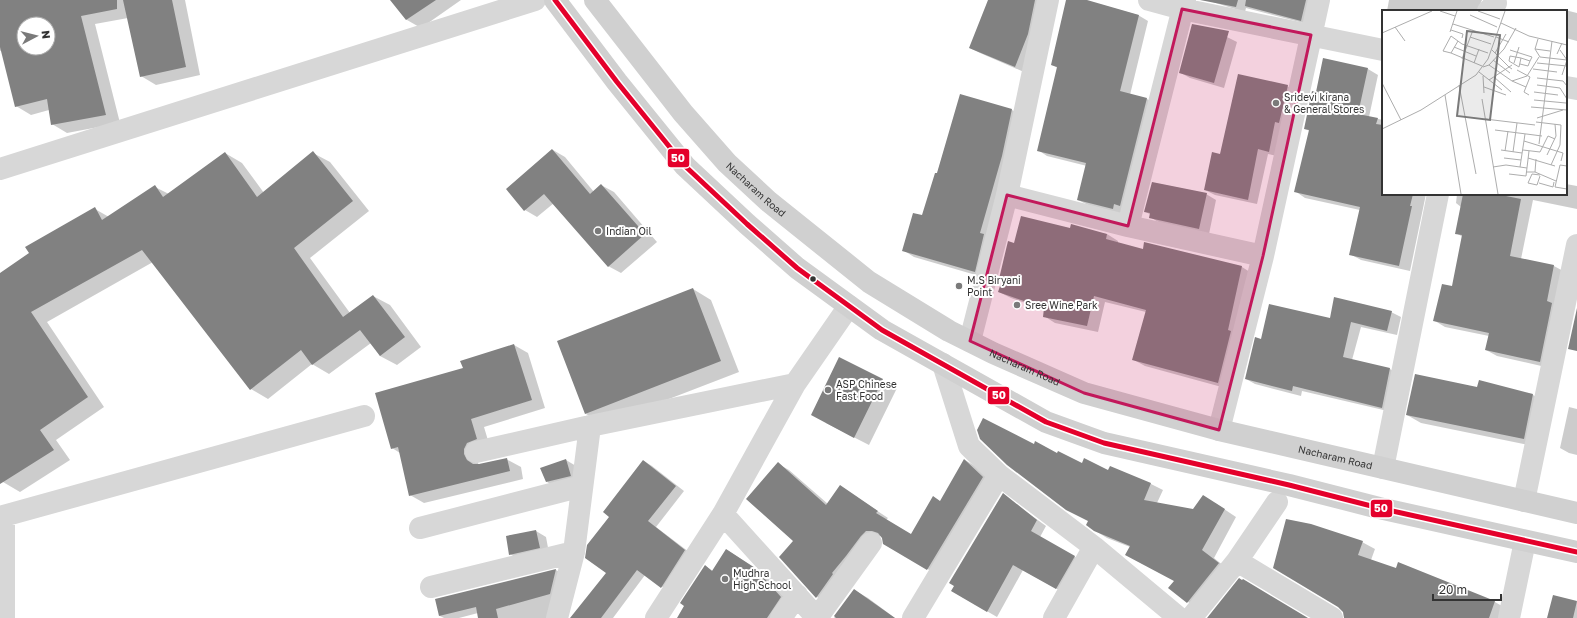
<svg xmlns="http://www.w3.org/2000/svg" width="1577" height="618" viewBox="0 0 1577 618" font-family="'Golos Text',sans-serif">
	<rect width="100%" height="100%" fill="#fff"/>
	<!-- shadow -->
	<path fill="#0003" fill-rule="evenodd" d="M0 0H185L200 75 156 85 141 76 128 18 95 24 120 123 67 133 52 124 49 110 31 115 16 106 2 50 0 51ZM24 24H48V48H24Z
		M391 0H461L421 28 407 20Z
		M1002 0H1047L1024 72 980 53 970 48Z
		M1067 0H1084L1138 15 1148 21 1130 95 1147 99 1157 105 1122 214 1088 205 1078 200 1087 166 1047 156 1038 150 1058 68 1052 65Z
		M1206 0H1318L1311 25 1246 8 1245 12Z
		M1389 0H1482L1477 11H1387Z
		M1565 10 1577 13V41L1566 38Z
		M1227 37 1237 42 1224 88 1190 78 1181 73Z
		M1368 69 1378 75 1369 117 1383 120V194H1426L1410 271 1361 260 1350 254 1360 210 1305 198 1295 191 1310 131 1305 129 1316 93Z
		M1287 86 1297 92 1278 156 1268 154 1257 204 1215 195 1205 190 1221 155Z
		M961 95 1012 110 1023 117 986 278 914 257 903 250 923 217 937 174Z
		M553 150 565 157 594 192 601 185 614 192 657 242 621 273 608 266 554 203 537 217 525 210Z
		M225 153 242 163 264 193 313 153 330 162 369 211 310 258 350 313 373 296 390 305 421 347 397 365 380 356 371 343 329 374 312 364 268 399 251 389 153 262 47 322 104 407 56 440 70 460 20 492 3 482 0 478V274L95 209 109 217 155 187 169 194Z
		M1566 184 1577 186V209L1533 200 1521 259 1554 266 1565 272 1550 368 1497 356 1486 350 1489 336 1445 327 1435 321 1453 287 1463 237 1456 233 1461 207 1456 203 1457 194H1566Z
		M1206 194 1216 200 1209 234 1160 223 1150 217 1151 215 1146 212Z
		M1071 230 1107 234 1118 241V243L1144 250 1145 244 1242 267 1253 274 1229 389 1145 366 1134 360 1146 312 1105 302 1098 332 1055 323 1044 316 1045 310 1011 298 999 292 1003 281 1000 279 1015 244Z
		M693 289 711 300 739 372 604 424 586 414Z
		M1391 312 1401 317 1397 335 1361 327 1352 360 1390 369 1399 375 1392 412 1302 391 1301 396 1255 384 1246 379 1262 340 1331 319Z
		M514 345 528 353 545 408 484 427 490 447 478 456V463L479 465 506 459 521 467 523 479 424 503 410 495 400 453 392 448 464 368Z
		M840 359 897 388 869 445 826 423Z
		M1480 381 1533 395 1547 403 1538 447 1421 423 1407 415 1478 388Z
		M1569 407 1577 409V455L1569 453 1560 448Z
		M1034 445 1082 465 1109 472 1111 467 1151 484 1163 490 1157 503 1193 510 1215 503 1236 517 1214 558 1230 571 1200 609 1188 602 1175 581 1130 547 1107 538 1094 530 1089 521 1067 509Z
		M566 460 576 466 580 481 556 487 547 482Z
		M965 460 975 466 993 484 938 575 884 544 882 536 877 537 827 603 817 597 780 557 794 541 778 464 789 470 828 504 840 486 888 518 886 520 912 536 941 502Z
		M644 461 652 466 684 491 656 527 693 555 670 592 645 575 613 618H571L607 573 611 516Z
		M1003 495 1046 526 1040 537 1084 562 1066 594 1023 570 997 617 952 591Z
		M536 531 546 537 549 553 520 560 510 554 507 536Z
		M1362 542 1375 549 1371 560 1396 569 1398 564 1495 602 1507 609 1504 618H1345L1344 611 1339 607Z
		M727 550 768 576 793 605 785 618H678L705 566 713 571Z
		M556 570 564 575 554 618H479L478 613 459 618H444L440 616 436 600Z
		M854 590 868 598 895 618H834Z
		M1554 596 1577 602V618H1548Z"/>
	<!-- building -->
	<path fill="#818181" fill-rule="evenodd" d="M0 0H117V9L81 16 106 115 51 125 47 99 15 107 0 47ZM24 24H48V48H24Z
		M123 0H172L186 67 140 77Z
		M390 0H436L406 20Z
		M988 0H1035L1028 34 1015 67 969 48Z
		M1066 0H1087L1139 15 1120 91 1147 98 1120 206 1114 204 1113 209 1077 200 1086 163 1037 151 1057 67 1051 65Z
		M1200 0H1238L1236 7Z
		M1246 0H1306L1301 21 1245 6Z
		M1192 24 1229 31 1214 83 1179 73Z
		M1323 58 1368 68 1358 114 1378 118 1376 124 1383 125V194H1413L1410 206H1412L1399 266 1349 255 1360 207 1294 192 1309 130 1304 129 1312 91 1316 92Z
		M1238 74 1288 85 1279 123 1275 122 1269 152 1258 149 1248 200 1204 190 1212 152 1220 154Z
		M960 94 1012 109 1002 156 980 233 984 234 975 272 902 251 913 213 922 215 935 173H937Z
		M552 149 590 194 601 184 645 234 608 267 544 194 524 211 506 189Z
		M313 151 353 201 294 248 343 317 373 295 405 337 380 356 360 330 312 365 301 350 250 390 142 250 31 312 88 397 40 430 54 450 0 484V273L29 253 25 247 95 207 102 220 155 185 163 197 225 152 257 197Z
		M1152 182 1207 193 1199 229 1149 218 1150 213 1144 212Z
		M1463 194H1496L1521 199 1510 256 1554 265 1547 301 1552 303 1540 362 1485 350 1489 333 1433 321 1442 284 1452 286 1462 235 1455 234Z
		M1021 216 1070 228 1071 224 1107 234 1106 239 1143 249 1144 242 1242 266 1228 330 1231 331 1218 383 1132 360 1146 310 1094 296 1087 326 1043 317 1044 308 998 292 1002 280 999 279 1008 241 1014 243Z
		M693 288 721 361 585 414 557 341Z
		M1334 297 1392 311 1387 331 1351 322 1343 357 1390 368 1382 408 1293 386 1292 391 1245 379 1255 337 1261 339 1269 304 1330 318Z
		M1577 308V351L1568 349Z
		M514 344 532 400 471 419 477 439 467 443 464 449V454L467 460 473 464H479L507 458 510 471 409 496 398 447 391 449 375 393 463 368 460 361Z
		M839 357 883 379 854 438 811 415Z
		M1415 374 1477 387 1479 380 1533 394 1524 439 1406 415Z
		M983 418 1034 444 1035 441 1057 453 1058 451 1082 463 1084 458 1108 470 1110 466 1151 483 1144 500 1193 509 1203 495 1225 509 1202 550 1219 563 1187 603 1168 588 1174 581 1125 555 1130 546 1094 531 1086 525 1088 521 1066 510 1007 465 980 439 977 430Z
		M566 459 571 476 546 482 540 468Z
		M964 459 983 477 927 570 883 544 882 538 878 533 872 531H866L861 536 846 556 832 573 833 574 816 598 779 557 793 541 746 499 778 462 826 505 840 485 878 511 876 513 911 534 933 496 940 501Z
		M643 460 676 486 648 521 685 550 661 588 637 570 601 618H570L606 573 585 558 587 545 609 517 603 512Z
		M1003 493 1037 520 1031 531 1075 556 1056 589 1013 565 987 612 951 591 954 586 949 583Z
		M1286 519 1311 524 1363 541 1358 555 1396 568 1398 562 1495 601 1489 618H1344L1343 612 1338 607 1273 568Z
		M536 530 540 548 509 555 506 536Z
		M726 549 755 568 781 597 767 618H677L684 606 680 603 705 565 712 571Z
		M556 569 550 594 496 609 498 618H478L476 607 439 616 435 599Z
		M1239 578 1242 580 1243 579 1308 618H1207Z
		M854 589 895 618H836L834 616Z
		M1553 595 1577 601 1573 618H1547Z"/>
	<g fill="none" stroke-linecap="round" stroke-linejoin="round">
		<!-- street -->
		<path stroke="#d7d7d7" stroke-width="22" d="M1149 0 1182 9 1383 50
			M1488 11 1496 3
			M1566 87 1577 89
			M0 169 535 0
			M1007 195 1128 226 1263 256
			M1128 226 1185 0
			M970 341 1007 195 1048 0
			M943 364 969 446 999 475 1094 547 1179 618
			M1219 430 1263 256 1319 0
			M476 452 590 426 795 384
			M1383 468 1438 194
			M1524 501 1577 245
			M723 514 817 618
			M4 516V618
			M0 517 364 416
			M420 528 582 486
			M1237 561 1332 618
			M431 587 574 552
			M557 618 574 552 590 426
			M656 618 723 514 795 384 849 306
			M781 618 797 595
			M817 618 871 543
			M913 618 999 475
			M1054 618 1094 547
			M1191 618 1237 561 1277 502
			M1509 618 1525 541"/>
		<!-- secondary -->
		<g stroke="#d0d0d0" stroke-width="22">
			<path d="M555 0 617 82 685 166 747 224 797 268 882 330 1046 422 1104 443 1289 485 1379 508 1577 552"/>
			<path id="s1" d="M595 0 683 113 727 163 768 201 869 282 949 331 993 353 1084 393 1219 430 1577 513"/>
		</g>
		<!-- bus-1 casing -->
		<g stroke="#fff" stroke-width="8">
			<path id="bus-1" d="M555 0 617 82 685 166 747 224 797 268 882 330 1046 422 1104 443 1289 485 1379 508 1577 552"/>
		</g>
		<!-- bus-1 -->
		<use href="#bus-1" stroke="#e4002b" stroke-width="5"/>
	</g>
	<!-- marked area -->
	<path fill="#c2185b" fill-opacity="0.2" stroke="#c2185b" stroke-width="3" stroke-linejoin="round" d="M1182 9 1311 35 1263 256 1219 430 1084 393 970 341 1007 195 1128 226Z"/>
	<!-- markers -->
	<g fill="#7a7a7a" stroke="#fff" stroke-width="1.5">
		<circle cx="1276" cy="103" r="4"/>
		<circle cx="598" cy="231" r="4"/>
		<circle cx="959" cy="286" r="4"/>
		<circle cx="1017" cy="305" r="4"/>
		<circle cx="828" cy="390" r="4"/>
		<circle cx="725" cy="579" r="4"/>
	</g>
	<circle fill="#333" stroke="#fff" stroke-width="1.5" cx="813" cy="279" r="3.5"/>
	<g text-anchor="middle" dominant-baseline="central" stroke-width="4" stroke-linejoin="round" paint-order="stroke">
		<!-- poi labels -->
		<g font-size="10" fill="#333" stroke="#fff" text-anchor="start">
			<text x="1284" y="97">Sridevi kirana<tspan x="1284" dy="12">&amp; General Stores</tspan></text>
			<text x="606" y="231">Indian Oil</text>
			<text x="967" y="280">M.S Biryani<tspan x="967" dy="12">Point</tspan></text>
			<text x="1025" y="305">Sree Wine Park</text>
			<text x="836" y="384">ASP Chinese<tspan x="836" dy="12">Fast Food</tspan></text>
			<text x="733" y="573">Mudhra<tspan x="733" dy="12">High School</tspan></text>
		</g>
		<!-- street labels -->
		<g font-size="10" fill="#333" stroke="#fff">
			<text stroke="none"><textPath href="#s1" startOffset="249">Nacharam Road</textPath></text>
			<text stroke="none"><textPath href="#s1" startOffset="573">Nacharam Road</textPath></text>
			<text stroke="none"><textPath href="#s1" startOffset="897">Nacharam Road</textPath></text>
		</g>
	</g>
	<!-- overview -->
	<g transform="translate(1382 10)">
		<rect width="185" height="185" fill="#fff"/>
		<path fill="none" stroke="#adadad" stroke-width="1" d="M58 1 73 6M96 1 118 9M88 5 115 17M119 13 147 26 185 35M71 14 112 27M13 17 23 31M69 20 81 24 80 28M68 22 75 1M0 23 50 1M88 27 109 34M114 27 127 32M156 29 153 39 158 47 185 50M76 31 69 43 100 56M72 37 94 46M153 39 168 41M110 40 127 57 130 55M128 40 150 47 148 51 139 48 128 46 127 51 137 57 139 48M178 40 185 50M69 43 61 41 69 26 80 34 106 43M113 43 124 24M175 44 180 33M80 49 91 20M111 50 128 63M92 53 97 39M132 53 137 37M155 53 185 56M138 54 146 56 148 51M107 55 130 71 145 66 157 47M101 57 107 55 122 39 134 18M151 59 175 62M135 60 148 67 142 82 147 85M97 62 120 80M180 65 185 50M101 66 102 83M112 67 129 82M155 68 181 71 185 76M107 70 127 57 130 59M130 71 144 77M0 73 19 110M77 75 94 164M155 75 178 78 185 89M102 77 124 85M152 82 176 85M63 85 79 184M100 89 116 184M152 90 184 93M149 97 185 100M155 108 181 100M103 109 153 115M154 112 179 115 178 135 169 155M0 119 39 100 94 65 106 49 123 1M113 120 160 126M142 131 181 143 179 151M157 134 170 31M119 140 140 143M141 140 158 142 166 126 173 129M123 141 126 121M131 142 135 113M165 145 174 126 173 114M122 148 139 150M146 148 173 156M185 156 178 155 173 177 185 179M111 157 124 155 145 158M138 157 143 124M144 162H153L154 149M153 162 174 171M127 164 144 166 147 141M158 166 155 175 146 173 150 164 158 165M157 173 171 177 172 172"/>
		<path fill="#7a7a7a" fill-opacity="0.15" stroke="#7a7a7a" stroke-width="2" d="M85 21 118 25 108 110 75 106Z"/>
		<rect width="185" height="185" fill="none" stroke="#333" stroke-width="2"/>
	</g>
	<g stroke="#fff" stroke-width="1.5">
		<rect x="667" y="148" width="23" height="20" rx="4" fill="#e4002b"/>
		<rect x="987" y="386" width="23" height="19" rx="4" fill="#e4002b"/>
		<rect x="1370" y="499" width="23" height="19" rx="4" fill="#e4002b"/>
	</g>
	<g font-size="11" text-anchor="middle" font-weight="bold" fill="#fff">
		<text x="678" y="162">50</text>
		<text x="999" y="399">50</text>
		<text x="1381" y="512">50</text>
	</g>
	<!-- north arrow -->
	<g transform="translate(36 36) rotate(83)"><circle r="19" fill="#ffffff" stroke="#adadad"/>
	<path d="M0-3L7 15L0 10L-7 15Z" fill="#7a7a7a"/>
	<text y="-6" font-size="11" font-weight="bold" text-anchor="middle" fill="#333333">N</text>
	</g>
	<!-- scale -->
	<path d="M1433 594v6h68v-6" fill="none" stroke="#333333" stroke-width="2"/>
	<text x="1439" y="594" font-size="12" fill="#333333" stroke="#ffffff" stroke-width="3" paint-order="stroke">20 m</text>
</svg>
